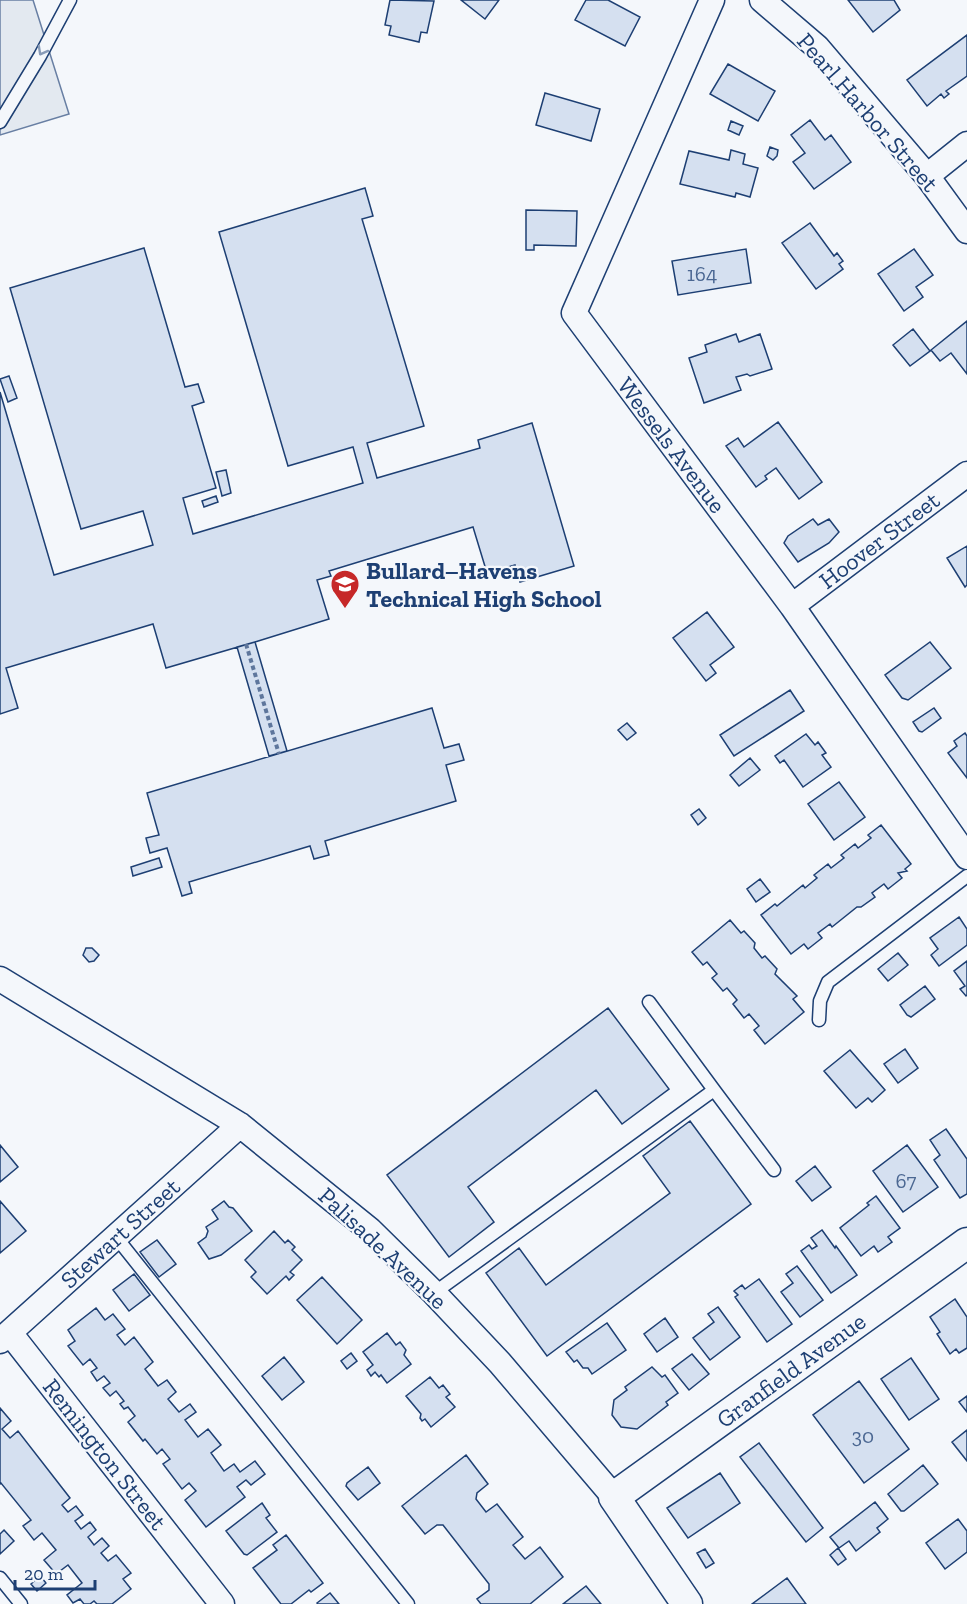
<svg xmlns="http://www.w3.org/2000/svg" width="967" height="1604" viewBox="0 0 967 1604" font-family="'Zilla Slab',serif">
	<rect width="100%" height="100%" fill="#f4f7fb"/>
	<!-- green -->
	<path fill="#e3e9f0" stroke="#687fa3" stroke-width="1.5" d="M0 0H33L69 114 0 135Z"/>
	<!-- building -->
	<path fill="#d5e0f0" stroke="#1d3f73" stroke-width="1.5" d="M390 0 434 1 427 33 421 32 419 42 389 35 391 26 385 25Z
		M461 0H499L485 19Z
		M586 0H608L640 17 625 46 575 20Z
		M848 0H894L900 10 873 32Z
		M967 35V76L946 91 949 94 944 98 941 94 927 106 907 80Z
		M728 64 775 91 758 121 710 94Z
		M545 93 600 109 591 141 536 125Z
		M810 120 825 140 831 135 851 162 814 189 793 162 805 153 791 135Z
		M731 121 743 126 739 135 728 130Z
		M770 147 778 150 777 156 773 160 767 156Z
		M731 150 745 154 743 164 758 168 750 197 736 193 735 197 680 184 689 151 729 160Z
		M365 188 373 216 362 219 424 426 367 443 377 478 480 448 478 440 532 423 574 566 520 582 515 565 487 573 473 527 329 571 331 576 317 580 329 619 255 642 166 668 153 624 6 668 18 708 0 714V392L54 575 153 545 143 511 81 529 10 288 144 248 185 387 198 384 204 402 192 406 216 488 183 498 193 534 363 483 353 447 288 466 219 232Z
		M526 210 577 211 576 246 534 245V250H526Z
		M810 223 834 256 837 253 843 261 839 264 843 269 816 289 782 243Z
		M746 249 751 283 678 295 672 261Z
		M914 249 933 275 916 287 923 297 904 311 878 274Z
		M967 321V374L951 353 940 361 931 350Z
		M913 329 930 351 910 366 893 345Z
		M736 334 739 342 760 334 772 369 750 376 747 374 736 377 741 390 704 403 689 358 707 352 705 345Z
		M9 376 17 398 8 402 0 379Z
		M778 422 822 482 799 499 776 468 765 476 767 479 756 487 726 446 738 438 744 447Z
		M226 470 231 493 222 496 216 472Z
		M216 496 218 502 204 507 202 501Z
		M813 519 818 525 829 519 839 532 829 543 798 562 784 543 788 536Z
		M967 546V585L965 587 947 558Z
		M707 612 734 647 710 665 716 673 706 681 673 638Z
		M255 642 287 751 269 756 237 647Z
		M930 642 951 668 908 700 902 698 885 675Z
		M790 690 804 711 734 756 720 735Z
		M432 708 444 748 459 744 464 760 446 765 456 801 325 841 329 855 314 859 310 846 189 882 192 893 182 896 167 848 150 853 146 838 159 835 147 793Z
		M934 708 941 718 922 732 919 731 913 722Z
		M627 723 636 733 627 740 618 730Z
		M965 733 967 736V778L948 753 957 746 954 741Z
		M806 734 815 745 818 742 826 753 822 755 831 767 803 787 784 760 780 763 775 756Z
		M750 758 760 770 739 786 730 775Z
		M839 782 865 817 834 840 808 804Z
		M699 809 706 818 698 825 691 815Z
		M881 825 911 864 905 869 907 871 898 873 902 878 888 889 884 884 872 893 875 897 861 907H857L832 927 830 924 818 933 822 938 808 949 804 944 791 954 761 915 775 904 777 906 803 885 805 888 817 878 814 875 828 864 831 868 844 858 841 855 855 844 858 848 871 838 868 835Z
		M159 858 162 867 133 876 131 867Z
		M760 879 770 892 756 902 747 889Z
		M959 917 967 929V945L939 966 931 955 938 949 930 938Z
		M730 920 741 933 744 931 755 943 754 948 762 958 765 956 777 969 775 974 797 996 793 999 804 1012 765 1044 754 1030 759 1026 749 1014 744 1018 733 1004 737 1000 727 988 723 991 712 978 717 974 707 962 703 965 692 952Z
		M86 948H92L99 955 94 961 89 962 83 955Z
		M898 953 908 965 888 981 878 969Z
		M967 961V995L966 996 960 989 965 986 954 971Z
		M925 986 935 999 911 1017 907 1015 900 1005Z
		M608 1008 669 1089 622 1124 596 1090 468 1187 494 1222 449 1257 387 1175Z
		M905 1049 918 1068 898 1083 884 1064Z
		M850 1050 885 1090 872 1102 868 1098 856 1108 824 1071Z
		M690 1121 751 1204 547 1356 486 1273 519 1248 546 1285 670 1193 643 1156Z
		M946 1129 967 1159V1194L960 1198 934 1160 940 1155 930 1140Z
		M0 1145 18 1167 0 1182Z
		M907 1145 938 1187 903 1212 873 1171Z
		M815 1166 831 1187 812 1201 796 1181Z
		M876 1196 900 1228 888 1237 892 1242 878 1252 874 1246 861 1256 840 1228 869 1205 867 1203Z
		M0 1201 26 1231 0 1253Z
		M224 1201 229 1207 233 1208 252 1231 221 1255 209 1259 198 1243 206 1237 208 1231 206 1227 218 1219 212 1210Z
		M822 1230 835 1248 836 1246 857 1275 831 1293 801 1251 809 1245 812 1249 817 1246 811 1238Z
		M274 1231 285 1243 288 1240 295 1247 292 1250 302 1260 290 1272 294 1275 289 1280 286 1276 267 1294 251 1277 256 1272 245 1260Z
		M157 1240 176 1264 159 1277 140 1252Z
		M797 1266 823 1300 800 1317 781 1292 793 1283 786 1274Z
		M134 1274 150 1295 129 1311 113 1290Z
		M322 1277 362 1320 337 1344 297 1300Z
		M759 1279 792 1324 767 1342 735 1297 738 1295 734 1291 742 1285 745 1289Z
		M955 1299 967 1317V1348L959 1353 956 1349 950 1354 937 1334 940 1332 930 1317Z
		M718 1307 740 1337 710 1360 693 1338 714 1322 708 1314Z
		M96 1308 105 1320 113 1314 125 1329 117 1335 125 1345 134 1337 153 1362 145 1369 158 1386 167 1380 176 1392 168 1399 179 1412 190 1404 196 1412 185 1420 198 1437 208 1429 221 1445 211 1453 224 1471 234 1464 240 1472 255 1461 265 1474 251 1485 246 1480 237 1487 245 1497 206 1527 185 1500 196 1491 189 1483 182 1489 163 1464 170 1459 162 1449 157 1454 145 1439 143 1441 128 1422 135 1416 128 1407 124 1409 120 1404 124 1401 116 1391 110 1396 103 1388 110 1383 104 1376 97 1381 91 1372 97 1368 90 1359 83 1365 68 1346 75 1341 68 1330Z
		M665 1318 678 1337 657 1352 644 1334Z
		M607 1323 626 1350 592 1374 588 1368H583L577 1360 574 1362 566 1352Z
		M387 1333 396 1345 400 1342 406 1350 404 1355 411 1364 387 1383 381 1375 379 1377 375 1372 371 1376 367 1370 373 1365 363 1352Z
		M351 1353 357 1361 347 1369 341 1361Z
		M692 1354 709 1374 689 1390 672 1369Z
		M284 1357 304 1382 282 1400 262 1376Z
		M911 1358 939 1399 909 1420 881 1379Z
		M652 1367 662 1377 665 1375 678 1393 666 1402 668 1405 637 1429 621 1427 612 1415 614 1400 627 1390 625 1387Z
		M430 1377 439 1388 443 1385 450 1394 446 1397 455 1407 431 1427 425 1419 422 1421 420 1418 421 1414 406 1396Z
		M859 1381 909 1449 864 1483 813 1415Z
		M967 1396V1412L959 1402Z
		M0 1408 11 1421 2 1429 10 1438 18 1431 70 1498 62 1505 68 1512 76 1506 83 1515 75 1521 81 1529 90 1522 96 1530 88 1537 94 1545 102 1538 109 1546 101 1553 108 1561 116 1555 131 1573 123 1579 131 1589 112 1604H97L94 1601 90 1604H84L80 1599 73 1603 67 1595 82 1583 68 1565 56 1574 44 1560 56 1550 42 1533 34 1540 23 1526 31 1520 1 1483 0 1484Z
		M967 1430V1461L952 1442Z
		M759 1443 823 1528 806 1542 740 1457Z
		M466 1455 488 1484 477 1493 476 1499 486 1512 497 1504 523 1537 513 1545 525 1559 540 1547 563 1577 530 1604H481L477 1599 489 1590V1584L443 1525H437L425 1534 402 1506Z
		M923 1465 938 1484 904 1511H901L888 1494Z
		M368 1467 380 1483 358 1500 346 1486 347 1483Z
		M720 1473 740 1503 688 1538 667 1508Z
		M875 1502 888 1519 877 1528 880 1532 856 1551 849 1541 839 1548 830 1537Z
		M262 1503 270 1515 266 1518 277 1532 247 1555 244 1554 226 1531Z
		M958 1519 967 1531V1552L945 1569 926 1543Z
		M4 1530 14 1541 0 1554V1534Z
		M286 1535 323 1583 311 1592 309 1590 291 1604H281L253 1568 277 1550 273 1545Z
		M838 1548 846 1559 838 1565 830 1555Z
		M705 1549 714 1563 706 1568 697 1553Z
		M40 1576 46 1583 37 1591 31 1584Z
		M787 1578 806 1604H752Z
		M586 1586 601 1604H563Z
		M330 1593 339 1604H318L317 1603Z"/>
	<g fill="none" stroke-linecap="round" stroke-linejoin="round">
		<!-- service casing -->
		<g stroke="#1d3f73" stroke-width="15">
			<path id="service" d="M0 122 40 56 70 0
				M819 1020 820 1001 828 982 967 876
				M714 1090 774 1170
				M116 1237 408 1604
				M434 1293 714 1090 649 1002
				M0 1578 21 1604"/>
		</g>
		<!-- minor casing -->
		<g stroke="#1d3f73" stroke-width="27">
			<path id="minor" d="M712 0 574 313 792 606 967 857
				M762 0 817 47 927 176 967 231
				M927 176 967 144
				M792 606 967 474
				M0 979 240 1125 370 1230 434 1293 500 1363 614 1497
				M10 1333 222 1604
				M0 1341 240 1125"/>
		</g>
		<!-- tertiary casing -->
		<g stroke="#1d3f73" stroke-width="33">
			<path id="tertiary" d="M687 1604 614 1497 967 1243"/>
		</g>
		<!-- path -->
		<path stroke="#5e769c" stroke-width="4" stroke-dasharray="4.5 3" stroke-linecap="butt" d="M246 644 279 754"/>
		<!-- service -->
		<use href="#service" stroke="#f4f7fb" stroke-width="12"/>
		<!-- minor -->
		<use href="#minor" stroke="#f4f7fb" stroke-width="24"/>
		<!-- tertiary -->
		<use href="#tertiary" stroke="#f4f7fb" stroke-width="30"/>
	</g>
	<!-- one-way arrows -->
	<defs><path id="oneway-chevron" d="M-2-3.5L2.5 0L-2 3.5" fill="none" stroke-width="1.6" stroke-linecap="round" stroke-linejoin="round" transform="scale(1.5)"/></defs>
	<use stroke="#889bb7" href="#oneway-chevron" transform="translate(42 51) rotate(119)"/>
	<!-- icons -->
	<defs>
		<g id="school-pin" transform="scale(1.5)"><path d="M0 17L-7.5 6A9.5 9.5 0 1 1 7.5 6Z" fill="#c62828" stroke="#f4f7fb"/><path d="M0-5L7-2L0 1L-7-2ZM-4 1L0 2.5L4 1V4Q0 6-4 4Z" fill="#fff"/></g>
	</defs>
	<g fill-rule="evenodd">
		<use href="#school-pin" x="345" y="584"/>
	</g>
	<g text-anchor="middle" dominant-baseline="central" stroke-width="4.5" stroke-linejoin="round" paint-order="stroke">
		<!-- number labels -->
		<g font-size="21" fill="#4b6792">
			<text x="702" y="273">164</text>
			<text x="906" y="1180">67</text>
			<text x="863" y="1435">30</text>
		</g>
		<!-- street labels -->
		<g font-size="24" fill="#1d3f73" stroke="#f4f7fb">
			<text transform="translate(868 112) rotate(49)">Pearl Harbor Street</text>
			<text transform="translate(672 445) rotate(53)">Wessels Avenue</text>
			<text transform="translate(879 540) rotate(-37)">Hoover Street</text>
			<text transform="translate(120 1233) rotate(-42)">Stewart Street</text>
			<text transform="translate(383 1248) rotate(43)">Palisade Avenue</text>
			<text transform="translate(791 1370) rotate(-36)">Granfield Avenue</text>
			<text transform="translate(105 1454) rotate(52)">Remington Street</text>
		</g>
		<!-- poi labels -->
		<g font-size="24" font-weight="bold" fill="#1d3f73" stroke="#f4f7fb" text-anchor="start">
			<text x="366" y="570">Bullard–Havens<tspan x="366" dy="28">Technical High School</tspan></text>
		</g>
	</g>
	<!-- scale -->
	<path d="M15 1580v9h80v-9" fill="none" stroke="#1d3f73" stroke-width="3"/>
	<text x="24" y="1580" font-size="18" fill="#1d3f73" stroke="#f4f7fb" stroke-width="4.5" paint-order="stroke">20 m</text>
</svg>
